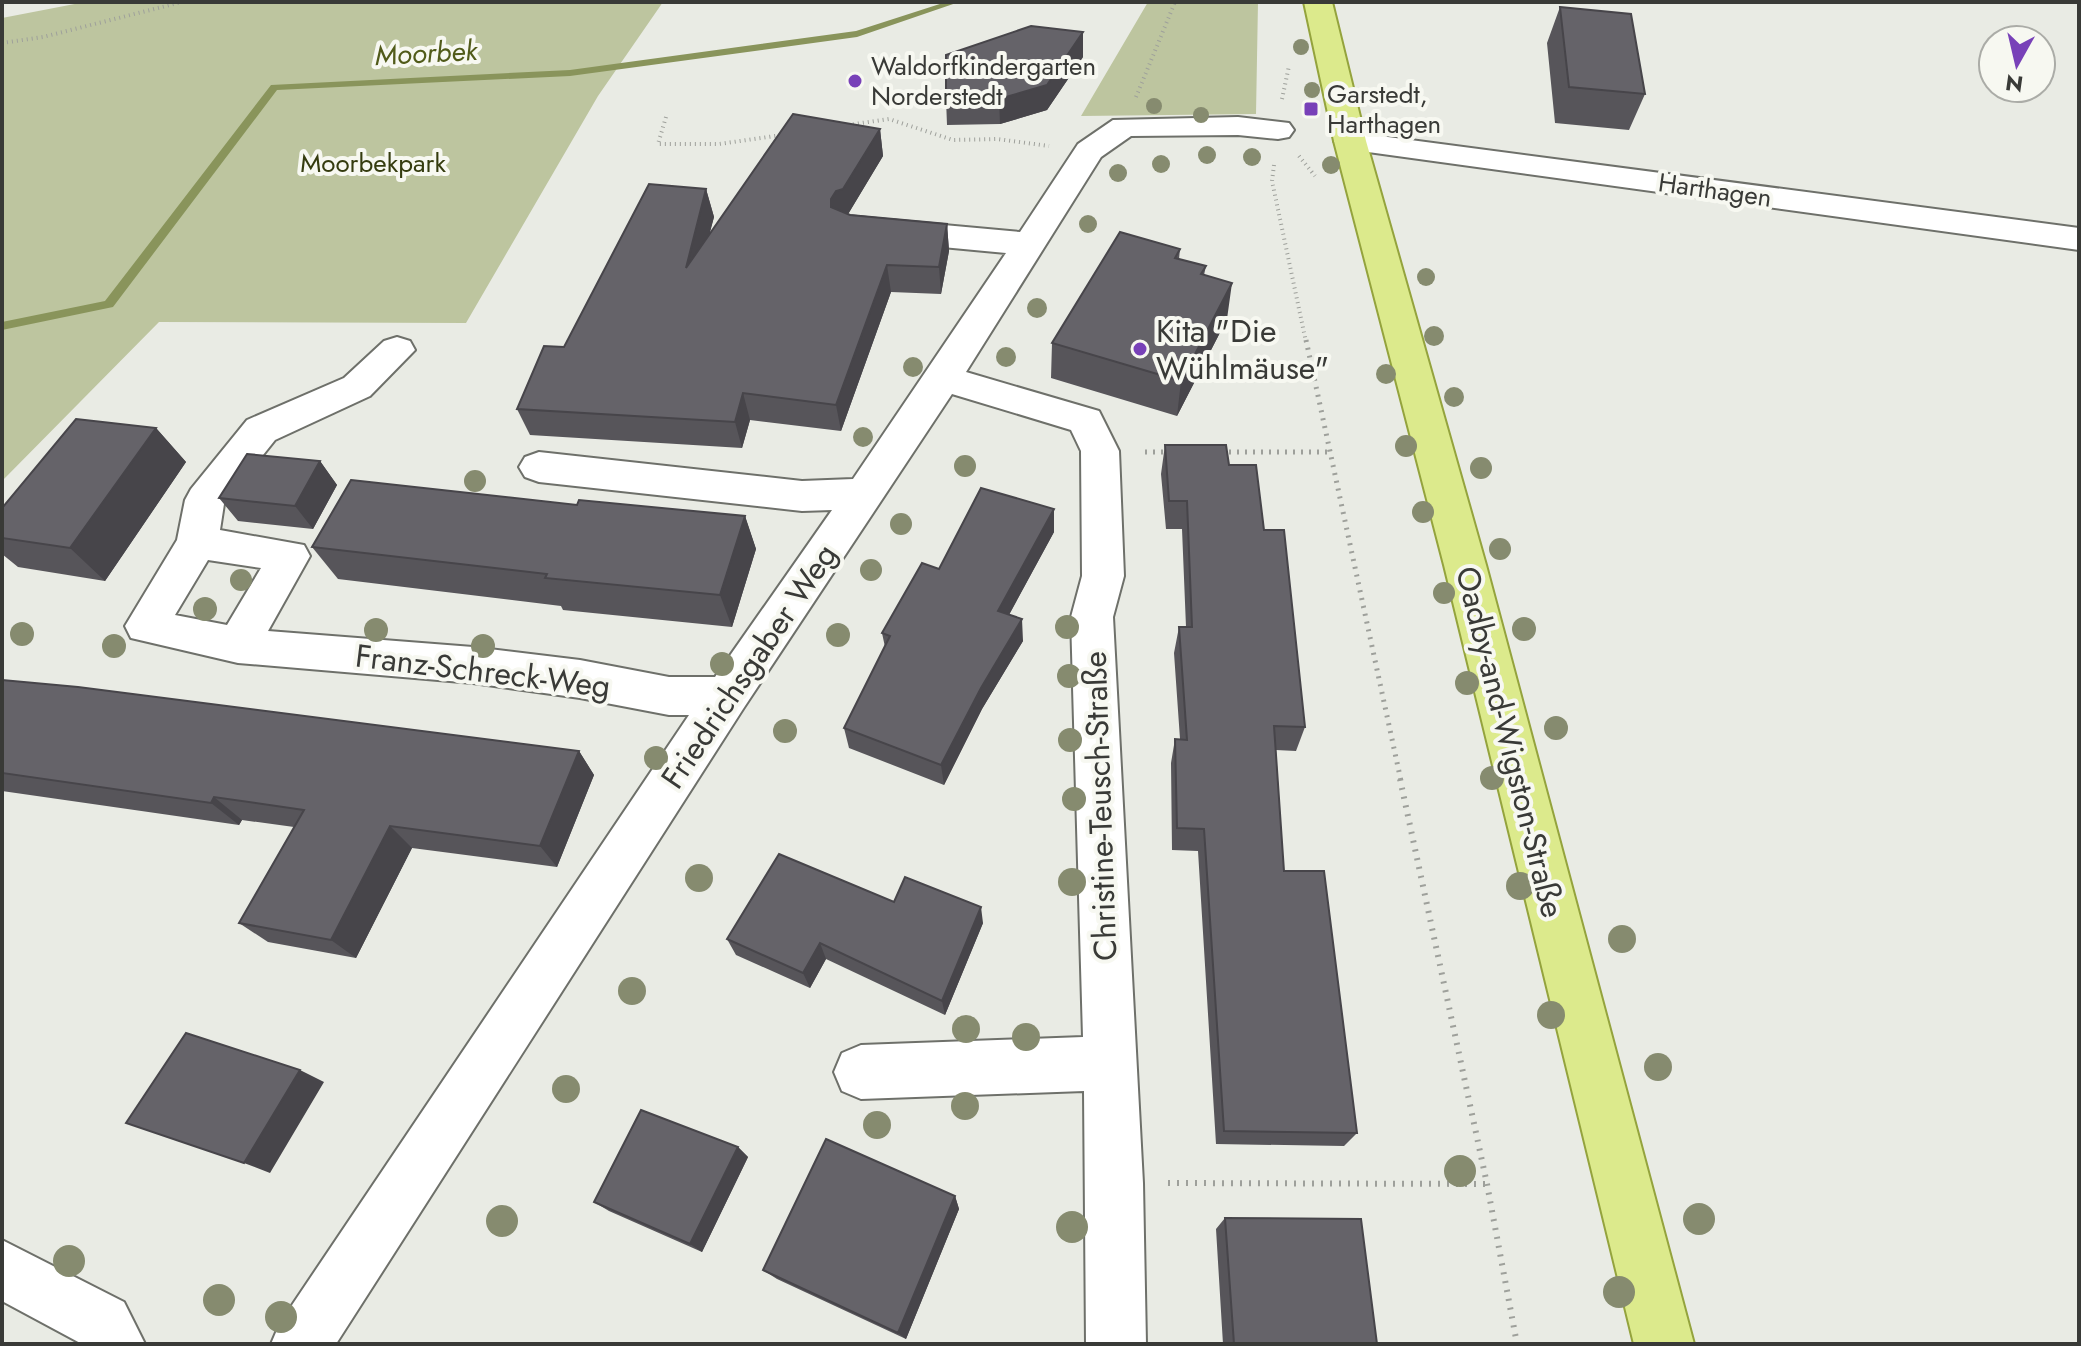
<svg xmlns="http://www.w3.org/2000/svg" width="2081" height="1346" viewBox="0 0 2081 1346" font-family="Jost,sans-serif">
	<rect width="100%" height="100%" fill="#e9ebe4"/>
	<!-- green -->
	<path fill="#bdc59f" d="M85 2H663L598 96 466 323 159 322 2 481V18Z
		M1148 2H1258L1256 114 1081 116Z"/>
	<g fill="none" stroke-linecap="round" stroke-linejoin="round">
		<!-- stream -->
		<path fill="#89945b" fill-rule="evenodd" d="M946 2H959L857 37 570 76 277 90 113 307 2 330V322L105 301 271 85 570 70 856 31Z"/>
		<!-- minor casing -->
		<g stroke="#6e706a" stroke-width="4">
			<path id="minor" d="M1238 117 1289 123 1294 130 1289 137 1278 139 1238 135 1131 136 1101 157 966 372 1099 411 1119 451 1124 576 1113 617 1143 1183 1146 1344H1086L1084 1091 861 1099 842 1091 834 1072 842 1053 861 1045 1083 1037 1071 617 1082 576 1081 451 1071 430 952 394 743 709 336 1344H271L280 1323 689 715H669L580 698 473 683 238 663 131 638 125 626 177 540 185 500 191 489 247 420 344 378 384 341 397 337 410 341 415 350 370 396 275 440 224 504 220 530 304 545 310 556 268 631 473 647 580 660 669 677H715L832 510 802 511 539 482 525 477 519 467 525 457 539 452 802 481 853 479 1006 253 889 242 877 239 872 231 877 223 889 220 1020 232 1078 144 1113 120ZM208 560 261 568 227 625 175 615Z
				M1350 132 2079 228V250L1339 148 1334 141 1339 134Z
				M2 1240 124 1302 145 1344H82L2 1301Z"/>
		</g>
		<!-- major casing -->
		<g stroke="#94a33d" stroke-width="4">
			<path id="major" d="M1304 2H1332L1366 141 1486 565 1694 1344H1634L1444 565 1334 141Z"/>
		</g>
		<!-- path-far2 -->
		<path stroke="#9ea09b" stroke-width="4" stroke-dasharray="1 4" stroke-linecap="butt" d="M2 43 43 37 182 2
			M1136 97 1175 2
			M1282 99 1289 66
			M666 117 658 144H719L782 135
			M848 125 889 119 953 140 997 139 1049 146
			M1299 156 1315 176
			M1274 165 1272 181 1306 342"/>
		<!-- path-far1 -->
		<path stroke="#9ea09b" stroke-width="5" stroke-dasharray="2 6" stroke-linecap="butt" d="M1306 340 1401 781
			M1145 452H1167
			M1221 452H1332"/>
		<!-- path -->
		<path stroke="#9ea09b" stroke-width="6" stroke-dasharray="2 7" stroke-linecap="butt" d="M1400 779 1487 1184 1517 1344
			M1168 1183 1487 1184"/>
		<!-- minor -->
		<use href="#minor" fill="#fff" fill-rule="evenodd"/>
		<!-- major -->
		<use href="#major" fill="#dcea8c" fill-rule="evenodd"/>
	</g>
	<!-- trees -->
	<g fill="#868b6f">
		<circle cx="1301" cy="47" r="8"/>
		<circle cx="1312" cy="90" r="8"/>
		<circle cx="1154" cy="106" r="8"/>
		<circle cx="1201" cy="115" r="8"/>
		<circle cx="1207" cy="155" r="9"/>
		<circle cx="1252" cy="157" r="9"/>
		<circle cx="1161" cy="164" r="9"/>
		<circle cx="1331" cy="165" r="9"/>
		<circle cx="1118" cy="173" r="9"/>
		<circle cx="1088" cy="224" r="9"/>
		<circle cx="1426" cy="277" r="9"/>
		<circle cx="1037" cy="308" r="10"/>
		<circle cx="1434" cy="336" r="10"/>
		<circle cx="1006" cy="357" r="10"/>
		<circle cx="913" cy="367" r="10"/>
		<circle cx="1386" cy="374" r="10"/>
		<circle cx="1454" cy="397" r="10"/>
		<circle cx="863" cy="437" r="10"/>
		<circle cx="1406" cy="446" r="11"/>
		<circle cx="965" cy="466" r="11"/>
		<circle cx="1481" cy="468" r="11"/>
		<circle cx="475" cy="481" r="11"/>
		<circle cx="1423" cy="512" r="11"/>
		<circle cx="901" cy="524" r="11"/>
		<circle cx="1500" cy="549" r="11"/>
		<circle cx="871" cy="570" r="11"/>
		<circle cx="241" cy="580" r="11"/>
		<circle cx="1444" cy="593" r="11"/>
		<circle cx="205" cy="609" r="12"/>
		<circle cx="1067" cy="627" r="12"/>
		<circle cx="1524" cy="629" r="12"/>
		<circle cx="376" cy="630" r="12"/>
		<circle cx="22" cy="634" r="12"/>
		<circle cx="838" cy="635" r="12"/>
		<circle cx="114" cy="646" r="12"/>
		<circle cx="483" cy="646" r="12"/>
		<circle cx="722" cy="664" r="12"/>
		<circle cx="1069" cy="676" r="12"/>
		<circle cx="1467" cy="683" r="12"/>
		<circle cx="1556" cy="728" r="12"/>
		<circle cx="785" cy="731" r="12"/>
		<circle cx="1070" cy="740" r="12"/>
		<circle cx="656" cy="758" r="12"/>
		<circle cx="1492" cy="778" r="12"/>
		<circle cx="1074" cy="799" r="12"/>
		<circle cx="699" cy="878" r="14"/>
		<circle cx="1072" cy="882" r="14"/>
		<circle cx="1520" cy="886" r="14"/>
		<circle cx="1622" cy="939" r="14"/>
		<circle cx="632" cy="991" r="14"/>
		<circle cx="1551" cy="1015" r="14"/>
		<circle cx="966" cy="1029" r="14"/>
		<circle cx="1026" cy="1037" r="14"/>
		<circle cx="1658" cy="1067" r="14"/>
		<circle cx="566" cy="1089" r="14"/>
		<circle cx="965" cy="1106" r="14"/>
		<circle cx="877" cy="1125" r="14"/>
		<circle cx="1460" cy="1171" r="16"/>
		<circle cx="1699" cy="1219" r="16"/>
		<circle cx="502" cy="1221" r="16"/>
		<circle cx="1072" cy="1227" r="16"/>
		<circle cx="69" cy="1261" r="16"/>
		<circle cx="1619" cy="1292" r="16"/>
		<circle cx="219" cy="1300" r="16"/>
		<circle cx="281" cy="1317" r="16"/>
	</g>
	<!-- wall -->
	<path fill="#57555a" d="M1560 7 1645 94 1629 130 1555 123 1547 43Z
		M1083 57 1047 110 1000 124 947 125 946 99Z
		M880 129 883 156 848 214 947 224 949 251 941 294 891 292 841 431 750 420 742 448 530 435 517 409 564 347 706 189 714 217 709 234Z
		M1180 249 1179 259 1206 266 1204 275 1227 319 1177 416 1051 378 1052 343Z
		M156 428 186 462 105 581 18 567 2 554V508Z
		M1165 445 1229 465 1264 530 1305 727 1296 751 1276 750 1284 871 1357 1133 1344 1146 1216 1144 1198 851 1172 850 1171 763 1175 739H1180L1174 653 1179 627H1186L1182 529H1166L1161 474Z
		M320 461 337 485 313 529 238 521 219 498Z
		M577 505 745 516 756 549 732 627 563 610 561 606 338 579 312 547Z
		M1054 509V532L1009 615 1023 641 982 709 944 785 849 748 844 728 885 647 882 633 939 569Z
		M2 680 579 751 594 775 557 867 412 848 356 958 268 942 239 923 294 827 242 820 239 825 2 791Z
		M894 902 983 923 945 1015 826 959 810 988 736 955 727 939Z
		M738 1147 748 1157 702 1252 609 1211 594 1202Z
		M955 1196 959 1209 906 1339 777 1279 763 1270Z
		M1225 1218 1377 1344H1223L1216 1229Z"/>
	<!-- shaded-wall -->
	<path fill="#47454a" d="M1083 32V57L1047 110 1000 124 999 99Z
		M880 129 883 156 847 216 831 207V199Z
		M706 189 714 217 694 295 686 268Z
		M947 224 949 251 941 294 939 267Z
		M887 265 891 292 841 431 836 405Z
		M1232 283 1227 319 1177 416 1181 381Z
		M743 393 750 420 742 448 735 422Z
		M156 428 186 462 105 581 70 548Z
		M320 461 337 485 313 529 295 506Z
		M1054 509V532L999 633 998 611Z
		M745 516 756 549 732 627 720 595Z
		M1022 619 1023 641 982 709 944 785 941 765 981 688Z
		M579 751 594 775 557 867 540 846Z
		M214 797 242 820 239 825 211 803Z
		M390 826 412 848 356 958 331 940Z
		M981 907 983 923 945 1015 942 1001Z
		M820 943 826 959 810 988 803 973Z
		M300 1070 324 1082 270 1173 244 1163Z
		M738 1147 748 1157 702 1252 690 1244Z
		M955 1196 959 1209 906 1339 898 1333Z"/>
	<!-- building -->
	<path fill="#656369" stroke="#47454a" stroke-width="2" d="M1560 7 1631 14 1645 94 1569 87Z
		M1031 26 1083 32 1047 85 999 99H946V55Z
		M793 114 880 129 843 189 836 191 831 199V207L850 215 947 224 939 267 887 265 836 405 743 393 735 422 517 409 544 346 564 347 649 184 706 189 686 268Z
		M1120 232 1180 249 1175 258 1206 266 1201 274 1232 283 1181 381 1052 343Z
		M76 419 156 428 70 548 2 538V508Z
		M1165 445H1226L1229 465H1256L1264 530H1284L1305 727 1274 726 1284 871H1324L1357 1133 1224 1131 1204 829 1177 828 1175 739 1187 740 1179 627H1192L1187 501H1169Z
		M247 454 320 461 295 506 219 498Z
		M351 480 577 505 579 500 745 516 720 595 545 578 547 574 312 547Z
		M981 488 1054 509 998 611 1022 619 981 688 941 765 844 728 890 636 882 633 922 563 939 569Z
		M2 680 78 687 579 751 540 846 390 826 331 940 239 923 304 810 214 797 211 803 2 773Z
		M779 854 894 902 905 877 981 907 942 1001 820 943 803 973 727 939Z
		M186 1033 300 1070 244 1163 126 1123Z
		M641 1110 738 1147 690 1244 594 1202Z
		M826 1139 955 1196 898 1333 763 1270Z
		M1225 1218 1361 1219 1377 1344H1234Z"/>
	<!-- markers -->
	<g fill="#7841b8" stroke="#f7f8f1" stroke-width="3">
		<circle cx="855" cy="81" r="8"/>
		<rect x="1303" y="101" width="16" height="16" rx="4"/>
		<circle cx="1140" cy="349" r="8"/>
	</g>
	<g text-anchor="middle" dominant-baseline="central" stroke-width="8" stroke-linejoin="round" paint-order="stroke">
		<!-- far-poi labels -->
		<g font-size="26" fill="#393a37" stroke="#f7f8f1" text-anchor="start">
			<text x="871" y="66">Waldorfkindergarten<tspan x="871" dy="30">Norderstedt</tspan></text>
			<text x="1327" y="94">Garstedt,<tspan x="1327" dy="30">Harthagen</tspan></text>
		</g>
		<!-- far-park labels -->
		<g font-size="26" fill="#353c0f" stroke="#f7f8f1">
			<text x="373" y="163">Moorbekpark</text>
		</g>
		<!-- far-street labels -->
		<g font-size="26" fill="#393a37" stroke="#f7f8f1">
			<text transform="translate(1715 190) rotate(8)">Harthagen</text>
		</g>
		<!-- far-water labels -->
		<g font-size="28" font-style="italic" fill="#515b1a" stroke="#f7f8f1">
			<text transform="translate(426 53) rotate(-3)">Moorbek</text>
		</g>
		<!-- poi labels -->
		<g font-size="32" fill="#393a37" stroke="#f7f8f1" text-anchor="start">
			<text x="1156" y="331">Kita "Die<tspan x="1156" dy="37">Wühlmäuse"</tspan></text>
		</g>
		<!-- street labels -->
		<g font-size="32" fill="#393a37" stroke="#f7f8f1">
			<text transform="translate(749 666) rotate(-56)">Friedrichsgaber Weg</text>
			<text transform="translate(483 671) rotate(7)">Franz-Schreck-Weg</text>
			<text transform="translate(1510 742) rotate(76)">Oadby-and-Wigston-Straße</text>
			<text transform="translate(1100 806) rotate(-92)">Christine-Teusch-Straße</text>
		</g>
	</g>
	<!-- border -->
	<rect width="2081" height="1346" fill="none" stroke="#393a37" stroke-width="8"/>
	<!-- north arrow -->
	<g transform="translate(2017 64) rotate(188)"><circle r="38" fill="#f7f8f1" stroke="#abaca7" stroke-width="2"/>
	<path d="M0-6L14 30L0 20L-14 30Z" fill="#7841b8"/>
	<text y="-12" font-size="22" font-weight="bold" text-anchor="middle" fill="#393a37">N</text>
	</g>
</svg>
